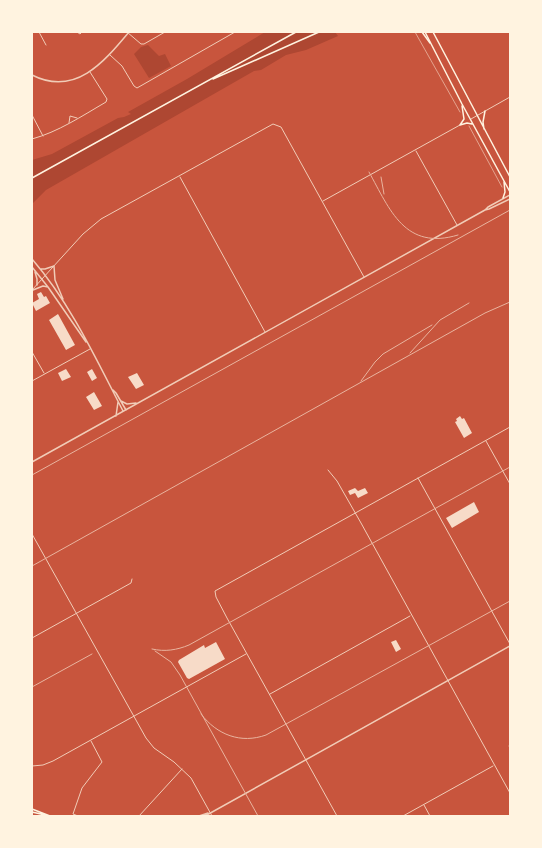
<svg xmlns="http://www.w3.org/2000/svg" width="542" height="848" viewBox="0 0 542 848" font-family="'Sofia Sans Condensed',sans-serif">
	<rect width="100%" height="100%" fill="#c8553d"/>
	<!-- green -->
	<path fill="#ae4732" d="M265 32H335L338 36 306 50 286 55 261 70 254 71 46 190 32 204V160L52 154 118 118 124 117 131 114 128 112 187 79Z
		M148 45 159 56 165 54 171 66 149 78 134 54 141 47Z"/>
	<!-- building -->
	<path fill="#f7dbc8" d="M41 292 44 297 46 296 50 303 36 311 32 303 39 299 37 294Z
		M58 314 75 345 66 350 49 320Z
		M66 369 71 377 62 381 58 373Z
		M92 369 97 378 92 381 87 372Z
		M137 373 144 385 136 389 128 377Z
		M94 392 102 406 94 410 86 397Z
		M460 416 462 419 464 418 472 433 464 438 455 422 457 421 456 419Z
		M355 488 358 491 365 488 368 493 358 498 355 493 350 495 348 491Z
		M474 502 479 512 452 528 446 518Z
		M396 640 401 649 396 652 391 642Z
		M216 642 225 659 189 679 187 678 178 662 179 660 204 645 205 648Z"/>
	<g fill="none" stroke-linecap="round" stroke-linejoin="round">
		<!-- path -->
		<path stroke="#fff3e0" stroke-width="0.5" d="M415 32 460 112
			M469 126 502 187"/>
		<!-- minor -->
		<path stroke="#f1ccb7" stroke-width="1" d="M39 32 46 45
			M77 32 80 34 82 32
			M127 32 141 44H144L165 32
			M110 55 122 66 134 86 137 88 235 32
			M32 115 43 136
			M471 119 510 97
			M69 123 70 116 77 118
			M32 139C58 132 82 116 106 102L107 99 90 72
			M416 151 457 225
			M180 177 265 332
			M323 201 460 125
			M32 290 83 234 101 219 273 124 281 127 364 277
			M32 352 44 373
			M32 381 90 349
			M486 441 510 484
			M328 470 337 481 361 523 510 793
			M418 478 510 644
			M32 534 146 738 154 748 174 762 191 778 212 816
			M32 638 131 583 132 579
			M270 694 410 616
			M509 746H510
			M32 766 43 765 53 761 246 654
			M424 805 430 816
			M78 816 73 814 82 788 102 762 91 741
			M139 816 182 769
			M337 816 227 618 216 597 215 591 510 427
			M403 816 493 766"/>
		<!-- tertiary -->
		<path stroke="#f1ccb7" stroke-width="1.5" d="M32 75C75 97 104 62 129 32
			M485 210 488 207 510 195
			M32 259C71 304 96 359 123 411
			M32 267 48 287 86 342
			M41 269H45L54 266 55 280 63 299
			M35 272 37 279V285
			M33 290 43 286 48 287
			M113 390 116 393 126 410
			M121 401 127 404 136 403
			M116 416 118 402
			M32 462 485 210 489 209 510 199
			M199 816 208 813
			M205 816 510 646"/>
		<!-- secondary -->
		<path stroke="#fff3e0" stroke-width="1.5" d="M425 32 462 104 510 192
			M433 32 510 177
			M460 125 464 119 462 106
			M460 125 467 123 472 124
			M484 129 483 122 485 111
			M503 198 505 192 504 182"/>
		<!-- primary -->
		<path stroke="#fff3e0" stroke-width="1.5" d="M422 32 430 43
			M213 79 319 32
			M32 178 296 32
			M32 809 50 816
			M32 812 45 815"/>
		<!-- rail -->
		<path stroke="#e9b49f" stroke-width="1" d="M369 172C390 210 405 251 458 235
			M381 177 384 194
			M410 353 440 320 469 303
			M361 381 375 362 383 354 432 325
			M32 475 510 210
			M32 566 485 313 510 302
			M152 649C165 652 177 650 189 645L510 467
			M155 651 171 662 180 675 258 816
			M32 687 92 654
			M201 714C217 735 241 744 266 735L510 601"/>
	</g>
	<!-- border -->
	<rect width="542" height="848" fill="none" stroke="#fff3e0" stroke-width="66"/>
</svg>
